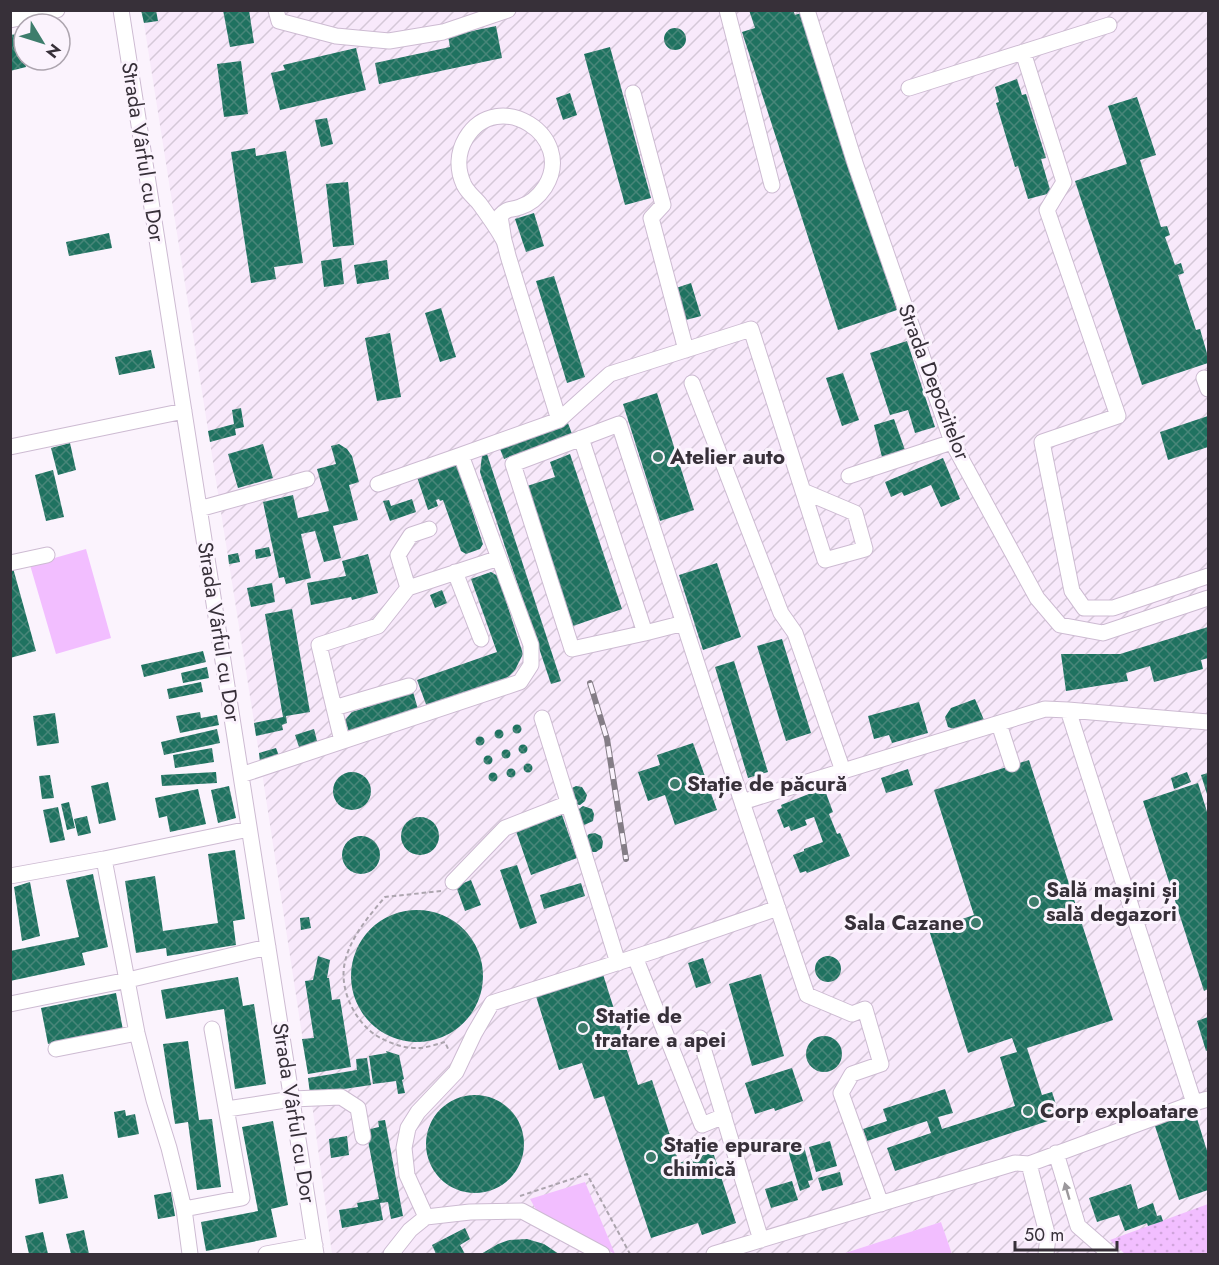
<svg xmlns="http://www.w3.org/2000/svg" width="1219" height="1265" viewBox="0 0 1219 1265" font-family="Jost,sans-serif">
	<defs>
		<pattern id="industrial-furrows" width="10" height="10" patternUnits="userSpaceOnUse" patternTransform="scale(1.5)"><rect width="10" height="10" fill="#f8e9fb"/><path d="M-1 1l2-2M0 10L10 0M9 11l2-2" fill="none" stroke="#d5c8d8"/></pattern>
		<pattern id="park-dots" width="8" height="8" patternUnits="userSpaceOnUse" patternTransform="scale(1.5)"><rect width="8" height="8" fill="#f2beff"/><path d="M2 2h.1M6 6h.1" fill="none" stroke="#d0a4db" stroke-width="1.8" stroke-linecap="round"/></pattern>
		<pattern id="building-cross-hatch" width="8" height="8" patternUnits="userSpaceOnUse" patternTransform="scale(1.5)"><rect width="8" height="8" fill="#1f7260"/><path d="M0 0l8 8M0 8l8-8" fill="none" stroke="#488679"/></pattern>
	</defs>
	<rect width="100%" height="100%" fill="#fbf3fd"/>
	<!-- industrial -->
	<path fill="url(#industrial-furrows)" d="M142 11H1208V1254H952L941 1222 842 1254H332L308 1074 263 779Z"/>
	<!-- green -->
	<path fill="#f2beff" d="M86 549 111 638 56 654 30 565Z
		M585 1182 615 1254 538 1213 530 1199Z
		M941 1222 952 1254H842Z"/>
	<!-- park -->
	<path fill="url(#park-dots)" d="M1208 1204V1254H1125L1110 1240Z"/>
	<!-- building -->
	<path fill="url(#building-cross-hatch)" d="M141 10H156L158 21 144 23Z
		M223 10H249L254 43 230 47Z
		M749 10H793L795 15 801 13 897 310 838 330 742 32 755 28Z
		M496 26 502 58 379 84 375 63 450 47 448 36Z
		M664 39a11 11 0 1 1 22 0a11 11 0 1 1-22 0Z
		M17 34 26 67 10 71V35Z
		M610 47 651 198 625 205 584 54Z
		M356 48 366 90 280 110 271 73 285 70 283 65Z
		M241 61 248 114 224 117 217 64Z
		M1017 79 1022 95 1026 94 1046 158 1041 159 1051 193 1028 199 1018 166 1015 167 996 103 999 102 995 87Z
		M570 93 577 115 563 120 556 98Z
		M1137 97 1156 155 1140 160 1161 227 1167 226 1170 235 1165 237 1175 265 1181 263 1184 273 1178 275 1196 330 1200 329 1208 357V363L1142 385 1075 181 1127 164 1108 106Z
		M327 118 333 144 321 147 315 120Z
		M255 148 256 156 286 151 303 263 274 267 276 279 251 283 231 152Z
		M348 182 354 245 333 247 326 184Z
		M534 213 544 246 526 252 515 219Z
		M109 233 112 248 69 256 66 242Z
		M341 258 344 284 324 287 321 261Z
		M387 260 389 279 357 284 354 265Z
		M554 276 585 377 567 383 536 281Z
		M691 283 701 316 686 320 676 288Z
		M441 308 456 357 440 362 425 313Z
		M390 333 401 397 377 401 365 338Z
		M907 341 935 427 915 433 908 410 890 415 870 353Z
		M151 350 155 368 119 375 115 357Z
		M843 373 859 420 842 426 826 378Z
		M657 393 694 510 660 521 623 404Z
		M241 408 244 427 235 429 236 435 210 442 208 431 234 424 232 410Z
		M1208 416V447L1168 460 1160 432Z
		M894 419 905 450 882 457 874 425Z
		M568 423 572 434 504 459 500 449Z
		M70 443 76 470 58 475 51 448Z
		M263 444 273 478 238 488 228 454Z
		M339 444 347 449 352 456 359 482 349 485 358 520 333 526 341 558 324 562 315 531 301 534 311 578 286 584 284 577 279 578 263 502 293 495 298 518 329 511 317 469 336 464 331 446Z
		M487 454 561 681 551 684 480 472 482 456Z
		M570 454 622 609 573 626 527 486 555 477 550 462Z
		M943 458 960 499 941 507 931 485 904 496 902 492 891 497 885 482Z
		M456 461 483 544 480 549 466 554 461 551 443 500 440 501 439 499 436 500 438 506 428 510 416 474Z
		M53 470 64 517 46 521 35 475Z
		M412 499 416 512 390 521 383 501 389 500 391 506Z
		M269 547 271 556 256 559 255 550Z
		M238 553 240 562 229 564 228 555Z
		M368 554 378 593 352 600 351 597 311 605 307 583 346 576 342 561Z
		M717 563 741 637 703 650 679 575Z
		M10 568H13L36 651 10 658Z
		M491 572 498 576 523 654 515 670 507 678 427 707 417 680 497 652 471 579Z
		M272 583 275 602 251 607 247 588Z
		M442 590 447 603 435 608 430 595Z
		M292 609 310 712 286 716 287 723 282 725 283 730 256 736 254 723 283 717 265 614Z
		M1208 627V658L1201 660 1203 669 1154 682 1150 666 1126 673 1128 681 1066 691 1061 654H1120Z
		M782 639 811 733 786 741 757 646Z
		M203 651 206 662 144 677 141 665Z
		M734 661 768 772 748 778 715 667Z
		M207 667 209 678 183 683 181 673Z
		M201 682 203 692 169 699 167 689Z
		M413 692 418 709 349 732 345 720 352 712Z
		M975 699 984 720 957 730 948 727 945 717 951 708Z
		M919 702 928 733 892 743 889 735 874 739 868 716Z
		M200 712 201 718 217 715 219 725 180 733 176 716Z
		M55 713 59 743 37 746 33 716Z
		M512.5 729a4.5 4.5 0 1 1 9 0a4.5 4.5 0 1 1-9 0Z
		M217 729 220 743 164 755 161 742Z
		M314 729 318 745 300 750 295 735Z
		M494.5 734a4.5 4.5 0 1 1 9 0a4.5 4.5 0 1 1-9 0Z
		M475.5 741a4.5 4.5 0 1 1 9 0a4.5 4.5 0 1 1-9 0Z
		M693 743 717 810 675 825 665 795 648 801 638 772 660 765 657 755Z
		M518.5 749a4.5 4.5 0 1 1 9 0a4.5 4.5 0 1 1-9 0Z
		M212 748 214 762 175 768 173 755Z
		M276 748 279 756 260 762 259 753Z
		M501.5 754a4.5 4.5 0 1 1 9 0a4.5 4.5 0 1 1-9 0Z
		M483.5 760a4.5 4.5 0 1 1 9 0a4.5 4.5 0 1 1-9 0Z
		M1029 760 1113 1020 1027 1048 1042 1095 1052 1092 1060 1117 895 1171 887 1148 931 1133 927 1121 867 1141 863 1129 887 1121 883 1109 945 1089 953 1113 938 1117 942 1129 1015 1106 1000 1057 1017 1052 1012 1038 968 1053 929 930 974 915 934 790Z
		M523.5 768a4.5 4.5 0 1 1 9 0a4.5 4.5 0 1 1-9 0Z
		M506.5 773a4.5 4.5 0 1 1 9 0a4.5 4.5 0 1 1-9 0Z
		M908 769 913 785 886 793 881 778Z
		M333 791a19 19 0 1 1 38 0a19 19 0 1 1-38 0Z
		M216 772 217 783 162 786 161 775Z
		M1187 772 1191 782 1174 789 1171 778Z
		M488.5 777a4.5 4.5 0 1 1 9 0a4.5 4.5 0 1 1-9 0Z
		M1208 773V794H1207L1201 775Z
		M50 775 54 798 42 799 39 776Z
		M108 782 116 820 99 824 91 786Z
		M1198 783 1208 815V989L1204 991 1143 801Z
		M229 786 236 818 218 823 211 790Z
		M576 786 582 787 587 795 585 801 580 805 574 804 570 789Z
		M824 788 833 812 829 814 837 834 840 833 850 856 807 873 806 871 800 873 793 855 804 851V849L823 842 814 817 805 820 807 825 791 831 789 826 784 828 777 810 782 808 781 805Z
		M198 789 206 824 170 832 167 816 159 818 155 798Z
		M69 802 75 828 67 830 61 804Z
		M583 806 592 809 594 814 593 821 584 825 581 824 576 811Z
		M58 807 65 840 50 843 43 810Z
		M562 815 577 858 531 875 516 831Z
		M87 816 91 833 78 836 74 819Z
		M401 836a19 19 0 1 1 38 0a19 19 0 1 1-38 0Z
		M595 833 601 836 603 842 602 848 596 852H593L590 851 585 838 589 834Z
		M342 855a19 19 0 1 1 38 0a19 19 0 1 1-38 0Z
		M235 850 245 919 233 921 236 945 167 956 166 948 136 953 125 881 155 876 163 931 218 923 208 854Z
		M517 865 537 923 520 929 500 870Z
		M93 874 108 947 82 953 85 965 10 981V951L79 937 66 880Z
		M471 880 481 905 465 911 456 886Z
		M30 882 40 936 22 941 14 887Z
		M581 883 585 896 544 909 540 895Z
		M351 976a66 66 0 1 1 132 0a66 66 0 1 1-132 0Z
		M309 917 311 928 301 930 300 918Z
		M318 956 330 960 327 978H329L332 1000 340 999 351 1067 308 1074 302 1039 314 1038 305 981 313 980Z
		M815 969a13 13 0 1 1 26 0a13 13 0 1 1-26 0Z
		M703 958 711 983 696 988 688 963Z
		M602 971 638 1085 652 1080 679 1163 713 1152 736 1223 702 1235 698 1223 651 1238 604 1096 594 1099 582 1063 559 1070 535 993Z
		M761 974 784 1056 752 1066 729 984Z
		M238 977 243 1006 254 1004 266 1084 235 1089 224 1009 166 1019 161 990Z
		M116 993 123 1030 48 1044 41 1008Z
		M1208 1017V1050L1206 1051 1197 1021Z
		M806 1054a18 18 0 1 1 36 0a18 18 0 1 1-36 0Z
		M188 1041 199 1120 212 1119 221 1187 197 1190 188 1122 175 1124 163 1044Z
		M386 1051 399 1055 404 1079 402 1080 405 1093 398 1094 396 1081 373 1084 369 1056 387 1053Z
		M367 1058 371 1085 310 1094 308 1078 357 1070 356 1059Z
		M792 1068 803 1101 775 1111 774 1108 755 1114 745 1083Z
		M426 1144a49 49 0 1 1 98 0a49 49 0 1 1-98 0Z
		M1194 1109 1208 1154V1190L1179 1200 1154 1123Z
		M125 1110 126 1116 135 1114 139 1134 118 1138 114 1112Z
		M385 1120 403 1216 391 1219 388 1202 380 1203 383 1220 342 1228 339 1210 358 1207 357 1203 379 1199 366 1130 379 1127 378 1121Z
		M273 1121 288 1205 271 1209 277 1237 206 1251 201 1222 258 1211 242 1127Z
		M347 1136 349 1155 331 1158 329 1139Z
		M830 1141 837 1166 816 1172 809 1147Z
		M803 1143 813 1180 808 1181 810 1187 800 1191 787 1147Z
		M840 1172 843 1185 822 1191 818 1178Z
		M63 1174 68 1198 39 1204 35 1179Z
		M792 1181 798 1200 771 1208 765 1189Z
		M1131 1184 1138 1209 1153 1203 1157 1216 1161 1215 1163 1221 1148 1226 1147 1223 1125 1231 1119 1215 1097 1222 1089 1198Z
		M171 1192 175 1216 158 1219 154 1195Z
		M465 1228 470 1239 460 1245 465 1254H436L432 1245Z
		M84 1230 89 1254H71L66 1234Z
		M43 1232 48 1254H29L25 1236Z
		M527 1239 544 1244 559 1254H481L498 1244 509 1240Z"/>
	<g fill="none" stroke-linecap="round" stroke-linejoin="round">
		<!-- minor casing -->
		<g stroke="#cdbbd2" stroke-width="17">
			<path id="minor" d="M121 10 316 1254
				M276 10 279 21 336 36 389 41 443 32 508 10
				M727 10 772 185
				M807 10 855 163 952 442 1037 598 1060 625 1103 633 1208 598
				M10 20 57 10
				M1023 52 1064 182 1047 210 1118 416 1042 442 1072 591 1084 608H1113L1208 576
				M909 88 1109 25
				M633 93 663 205 651 218 686 350
				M504 241 500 216C509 207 509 211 520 207 530 204 539 196 545 187 577 136 497 86 466 138 457 153 457 170 464 185 468 193 474 197 479 203 487 214 498 229 504 241 506 246 507 253 509 259 513 272 517 285 521 298 534 339 546 379 559 420
				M1204 378 1208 389
				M692 383 781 613 795 633 843 771
				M581 438 645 633 572 649 513 464 619 424 742 802
				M10 447 184 411
				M849 476 952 442
				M378 484 461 455
				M199 509 307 479
				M10 563 47 555
				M455 572 481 639
				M408 588 499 558
				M645 633 684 623
				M334 708 409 686
				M1068 710 1208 722
				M542 718 618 963
				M999 724 1012 764
				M342 741 319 645 378 626 408 588 398 555 411 535 429 529
				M241 775 520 682 531 665V645L461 455 559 420 610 374 751 329 825 560 865 549 855 513 803 491
				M104 859 137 1033 154 1100 169 1148 184 1209 190 1254
				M10 876 104 859 249 829
				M453 882 505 828 569 803
				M635 957 702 1125 724 1116
				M10 1004 128 980 268 947
				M700 1038 761 1240
				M56 1049 137 1033
				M1194 1103 1208 1099
				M227 1109 292 1099 341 1097 358 1108 363 1137
				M1056 1153 1078 1226 1110 1254
				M1029 1164 1048 1237 1046 1254
				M184 1209 242 1198 212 1029
				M266 1254 315 1245
				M391 1254 410 1230 426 1217
				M602 1254 522 1211 470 1212 426 1217 407 1175 404 1148 408 1128 418 1112 456 1072 474 1034 492 1003 657 950 778 908
				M714 1254 1015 1163 1029 1164 1194 1103 1068 710 1045 709 742 802 807 995 852 1014 865 1009 881 1064 852 1074 841 1093 881 1204"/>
		</g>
		<!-- path -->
		<path stroke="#aca4ae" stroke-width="2" stroke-dasharray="4.5 3" stroke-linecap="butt" d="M441 891 385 897C368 917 348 940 344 967 341 989 352 1014 368 1029 379 1040 403 1049 418 1048 427 1048 437 1044 445 1042L449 1051
			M520 1196 587 1174 630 1254"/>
		<!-- minor -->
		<use href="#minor" stroke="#fff" stroke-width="15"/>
		<!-- rail casing -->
		<g stroke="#847d86" stroke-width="6">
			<path id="rail" d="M590 683 607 739 626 859"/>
		</g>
		<!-- rail -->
		<use href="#rail" stroke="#fbf3fd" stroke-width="4" stroke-dasharray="11" stroke-linecap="butt"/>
	</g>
	<!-- one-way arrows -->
	<defs><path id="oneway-solid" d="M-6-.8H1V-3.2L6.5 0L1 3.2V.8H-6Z" transform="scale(1.5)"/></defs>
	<use fill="#9b989c" href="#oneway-solid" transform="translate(1067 1191) rotate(-106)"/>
	<!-- markers -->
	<g fill="#3d7d6c" stroke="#fbf3fd" stroke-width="2">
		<circle cx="658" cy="457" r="6"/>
		<circle cx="675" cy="784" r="6"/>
		<circle cx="1034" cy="902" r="6"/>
		<circle cx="976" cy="923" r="6"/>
		<circle cx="583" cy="1028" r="6"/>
		<circle cx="1028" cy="1111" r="6"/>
		<circle cx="651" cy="1157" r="6"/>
	</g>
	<g text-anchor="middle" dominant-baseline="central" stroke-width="6" stroke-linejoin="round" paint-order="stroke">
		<!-- street labels -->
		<g font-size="21" fill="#373039" stroke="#fbf3fd">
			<text transform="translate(143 152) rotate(81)">Strada Vârful cu Dor</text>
			<text transform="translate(934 382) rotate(69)">Strada Depozitelor</text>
			<text transform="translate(219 632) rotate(81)">Strada Vârful cu Dor</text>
			<text transform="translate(294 1113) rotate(81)">Strada Vârful cu Dor</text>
		</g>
		<!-- poi labels -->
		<g font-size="21" font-weight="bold" fill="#373039" stroke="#fbf3fd" text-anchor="start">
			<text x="670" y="457">Atelier auto</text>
			<text x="687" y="784">Stație de păcură</text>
			<text x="1046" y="890">Sală mașini și<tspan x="1046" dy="24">sală degazori</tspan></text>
			<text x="964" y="923" text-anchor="end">Sala Cazane</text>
			<text x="595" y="1016">Stație de<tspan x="595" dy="24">tratare a apei</tspan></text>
			<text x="1040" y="1111">Corp exploatare</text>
			<text x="663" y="1145">Stație epurare<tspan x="663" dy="24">chimică</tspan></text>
		</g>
	</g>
	<!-- border -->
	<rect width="1219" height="1265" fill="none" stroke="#373039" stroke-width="24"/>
	<!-- north arrow -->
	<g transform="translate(42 42) rotate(128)"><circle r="28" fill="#fbf3fd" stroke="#ada5af" stroke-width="1.5"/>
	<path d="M0-4.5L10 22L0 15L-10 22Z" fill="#3d7d6c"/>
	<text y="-9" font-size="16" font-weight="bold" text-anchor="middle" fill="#373039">N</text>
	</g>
	<!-- scale -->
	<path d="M1015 1241v9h102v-9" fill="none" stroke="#373039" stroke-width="3"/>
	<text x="1024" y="1241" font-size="18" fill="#373039" stroke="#fbf3fd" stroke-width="4.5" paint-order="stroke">50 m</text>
</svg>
